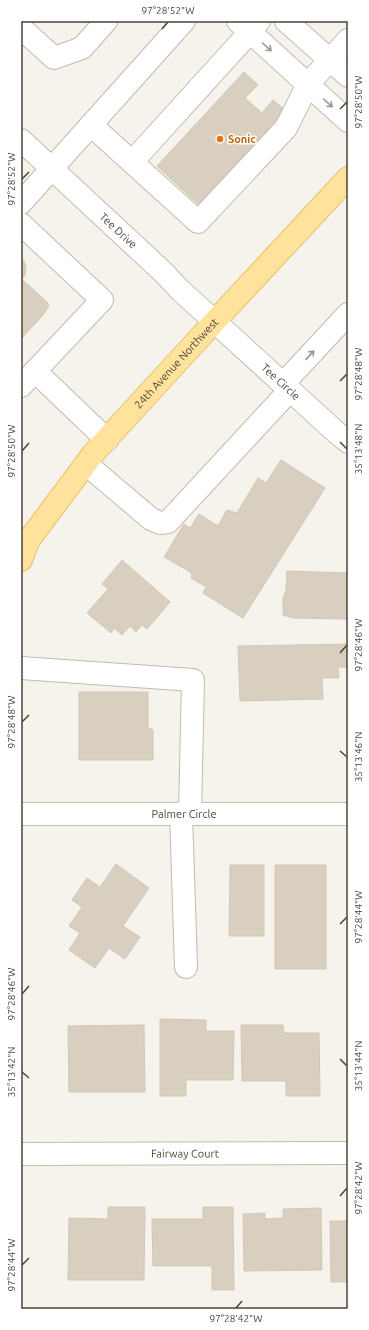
<svg xmlns="http://www.w3.org/2000/svg" width="369" height="1330" viewBox="0 0 369 1330" font-family="Ubuntu,sans-serif">
	<rect width="100%" height="100%" fill="#f6f3ec"/>
	<!-- building -->
	<path fill="#d8cfc1" stroke="#d3c7b4" d="M244 72 258 85 245 98 262 113 273 100 285 110 199 205 157 166Z
		M21 257 24 261 26 267 25 275 22 279 47 302 49 306 43 315 21 339Z
		M281 460 325 488 243 618 203 593 206 587 191 578 192 573 164 557 184 524 190 528 199 514 218 526 227 510 237 513 258 478 266 483Z
		M122 560 170 602 147 629 142 625 136 632 130 626 122 635 114 628 111 633 87 613 108 589 102 584Z
		M287 571 348 573V619L293 618 283 615V599L286 590Z
		M348 644V667H338L339 678H322L323 699 240 701 238 646Z
		M79 692H148V728L153 730V760H79Z
		M116 864 149 888 123 926 140 937 125 959 109 948 95 968 69 950 80 933 69 926 82 907 72 900 87 878 100 887Z
		M230 865H264V936H229Z
		M275 865H326V969H275Z
		M160 1019 206 1020V1031H234L233 1080H186V1096H160Z
		M144 1025 145 1092H69L68 1026Z
		M241 1025H283L284 1033H319L320 1096H286V1081H242Z
		M108 1207H145L144 1280H68L69 1218 108 1219Z
		M203 1207H233L234 1290H212V1266H153L152 1219H203Z
		M321 1208 322 1270 244 1271 243 1214 265 1213V1219L283 1218V1209Z
		M330 1221H348V1282H331Z"/>
	<g fill="none" stroke-linecap="round" stroke-linejoin="round">
		<!-- minor casing -->
		<g stroke="#c2bbae" stroke-width="24">
			<g id="minor">
				<path d="M238 21 348 121"/>
				<path d="M286 21 348 76"/>
				<path d="M21 28 54 58 82 48 106 21"/>
				<path d="M91 125 198 222 286 128 308 84 348 40"/>
				<path id="s1" d="M21 140 163 272 180 290 337 433 348 442"/>
				<path d="M132 162 250 32 259 21"/>
				<path d="M21 203 184 21"/>
				<path d="M21 224 102 300 21 386"/>
				<path d="M35 371 107 440"/>
				<path d="M283 384 348 314"/>
				<path d="M86 464 151 519 160 523 168 522 290 390"/>
				<path d="M21 668 193 680 190 813"/>
				<path d="M181 813 186 967"/>
				<path id="s2" d="M21 814H348"/>
				<path id="s3" d="M21 1154 348 1153"/>
			</g>
		</g>
		<!-- major casing -->
		<g stroke="#e6c16a" stroke-width="24">
			<g id="major">
				<path id="s4" d="M21 560 28 541 93 454 215 321 348 178"/>
			</g>
		</g>
		<!-- minor -->
		<use href="#minor" stroke="#fff" stroke-width="22"/>
		<!-- major -->
		<use href="#major" stroke="#ffe39c" stroke-width="22"/>
	</g>
	<!-- one-way arrows -->
	<defs><path id="oneway-shaft" d="M-6 0H5M1.5-3L5.5 0L1.5 3" fill="none" stroke-width="1.6" stroke-linecap="round" stroke-linejoin="round"/></defs>
	<g stroke="#9c9892">
		<use href="#oneway-shaft" transform="translate(267 47) rotate(42)"/>
		<use href="#oneway-shaft" transform="translate(328 103) rotate(42)"/>
		<use href="#oneway-shaft" transform="translate(310 355) rotate(-47)"/>
	</g>
	<!-- ticks -->
	<path fill="none" stroke="#4b4439" stroke-width="1.5" d="M162 29 168 22M340 109 347 102M22 179 29 172M340 381 347 374M340 442 347 449M22 451 29 443M340 653 347 645M22 722 29 715M340 751 347 757M340 924 347 917M22 994 29 986M340 1059 347 1066M22 1072 29 1078M340 1196 347 1188M22 1265 29 1258M236 1308 242 1301"/>
	<!-- markers -->
	<circle fill="#e8710a" stroke="#fff" stroke-width="1.5" cx="220" cy="139" r="4"/>
	<g text-anchor="middle" dominant-baseline="central" stroke-width="3" stroke-linejoin="round" paint-order="stroke">
		<!-- food labels -->
		<g font-size="11" font-weight="bold" fill="#c56008" stroke="#fff" text-anchor="start">
			<text x="228" y="139">Sonic</text>
		</g>
		<!-- street labels -->
		<g font-size="11" fill="#4b4439" stroke="#fff">
			<text stroke="none"><textPath href="#s1" startOffset="133">Tee Drive</textPath></text>
			<text stroke="none"><textPath href="#s4" startOffset="252">24th Avenue Northwest</textPath></text>
			<text stroke="none"><textPath href="#s1" startOffset="355">Tee Circle</textPath></text>
			<text stroke="none"><textPath href="#s2" startOffset="163">Palmer Circle</textPath></text>
			<text stroke="none"><textPath href="#s3" startOffset="164">Fairway Court</textPath></text>
		</g>
	</g>
	<!-- border -->
	<rect width="369" height="1330" fill="none" stroke="#ffffff" stroke-width="44"/>
	<rect x="22" y="22" width="325" height="1286" fill="none" stroke="#4b4439" stroke-width="1.5"/>
	<g font-size="10" text-anchor="middle" fill="#4b4439">
		<text x="168" y="14">97°28'52"W</text>
		<text transform="translate(358 102) rotate(-90)" y="4">97°28'50"W</text>
		<text transform="translate(11 179) rotate(-90)" y="4">97°28'52"W</text>
		<text transform="translate(358 374) rotate(-90)" y="4">97°28'48"W</text>
		<text transform="translate(358 449) rotate(-90)" y="4">35°13'48"N</text>
		<text transform="translate(11 451) rotate(-90)" y="4">97°28'50"W</text>
		<text transform="translate(358 645) rotate(-90)" y="4">97°28'46"W</text>
		<text transform="translate(11 722) rotate(-90)" y="4">97°28'48"W</text>
		<text transform="translate(358 757) rotate(-90)" y="4">35°13'46"N</text>
		<text transform="translate(358 917) rotate(-90)" y="4">97°28'44"W</text>
		<text transform="translate(11 994) rotate(-90)" y="4">97°28'46"W</text>
		<text transform="translate(358 1066) rotate(-90)" y="4">35°13'44"N</text>
		<text transform="translate(11 1072) rotate(-90)" y="4">35°13'42"N</text>
		<text transform="translate(358 1188) rotate(-90)" y="4">97°28'42"W</text>
		<text transform="translate(11 1265) rotate(-90)" y="4">97°28'44"W</text>
		<text x="236" y="1322">97°28'42"W</text>
	</g>
</svg>
